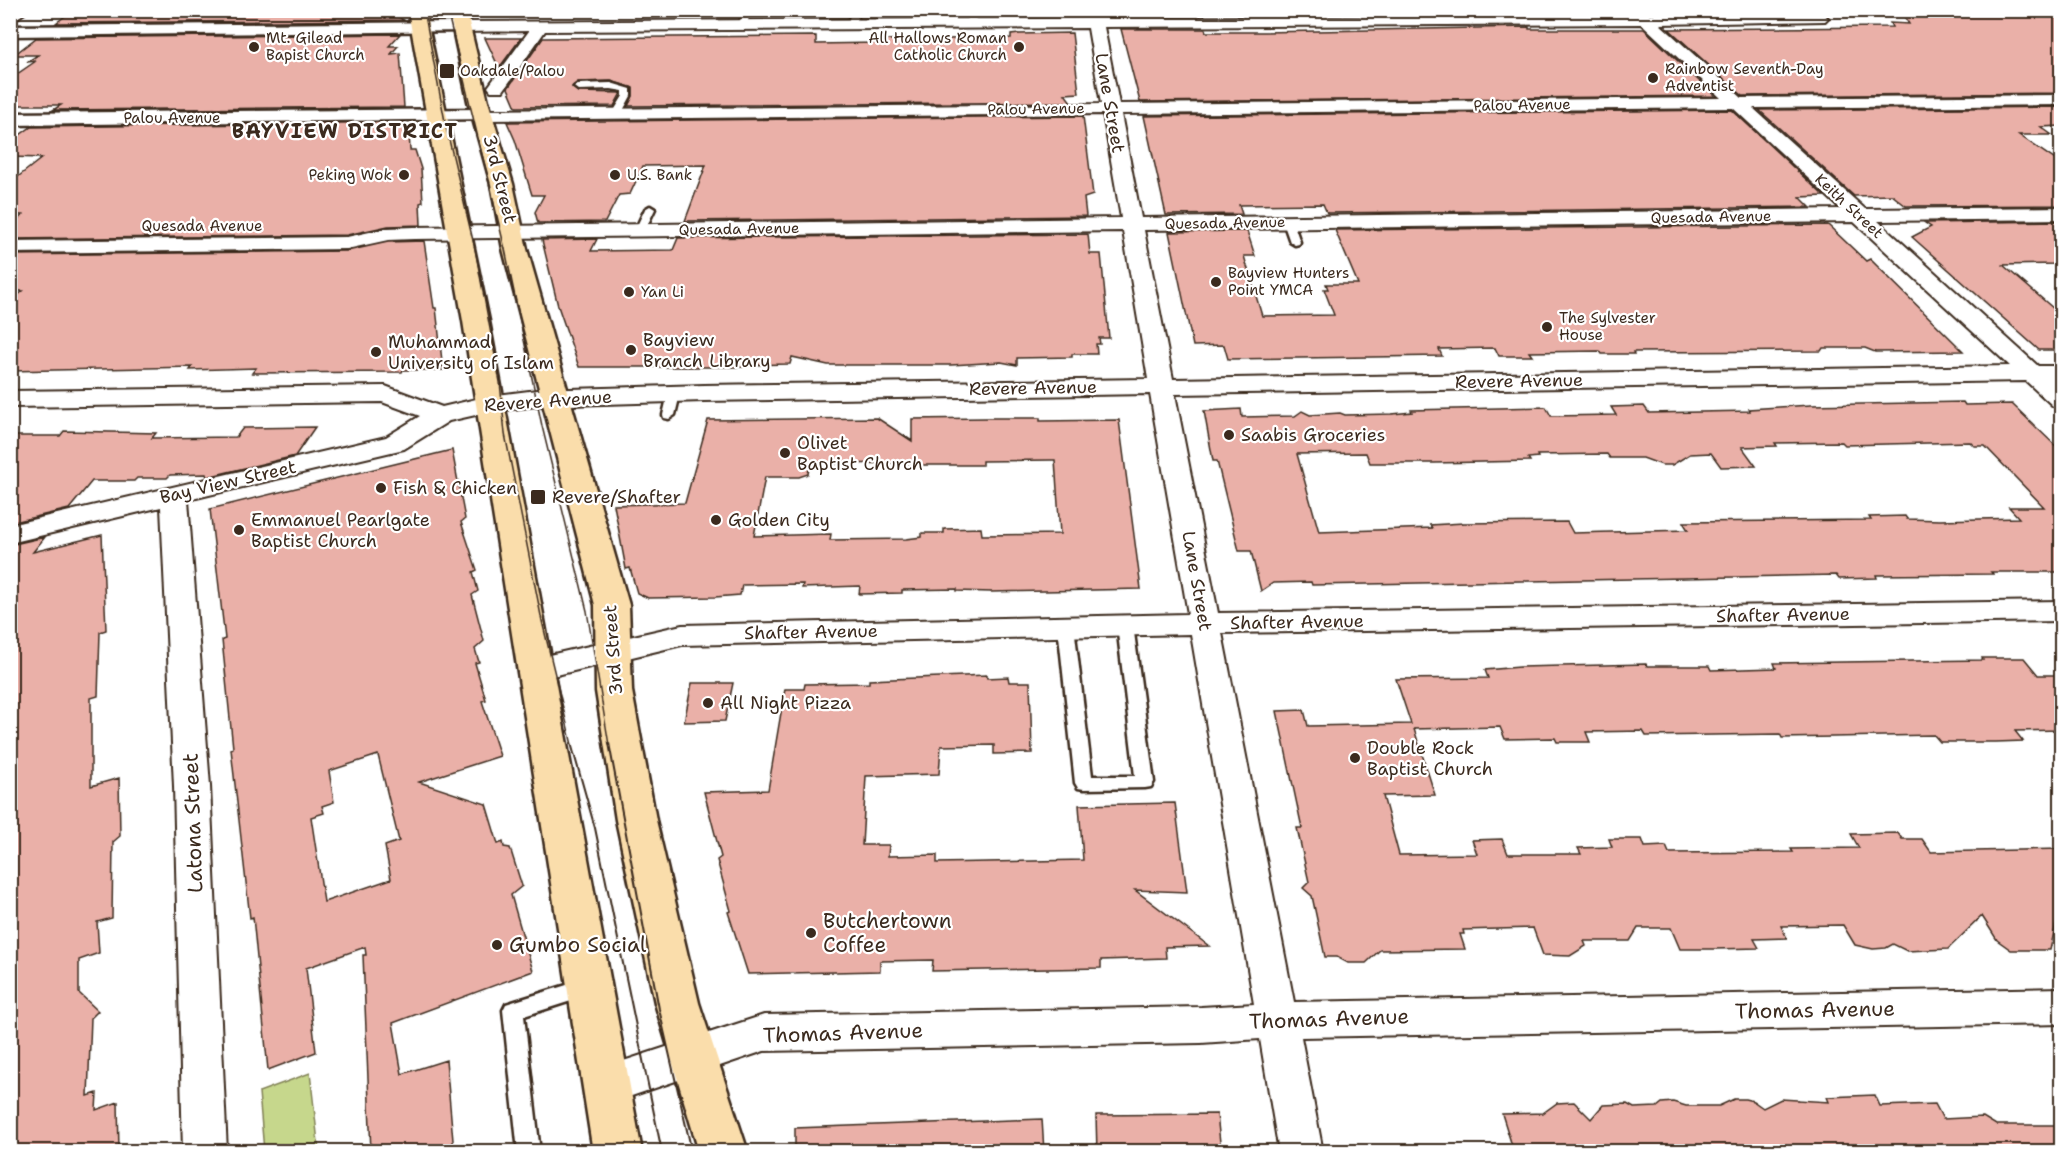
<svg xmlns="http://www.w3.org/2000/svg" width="2072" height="1162" viewBox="0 0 2072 1162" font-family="'Shantell Sans',sans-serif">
	<rect width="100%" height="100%" fill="#fff"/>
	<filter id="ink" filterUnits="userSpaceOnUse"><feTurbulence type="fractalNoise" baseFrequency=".0167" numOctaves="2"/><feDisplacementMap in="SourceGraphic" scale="12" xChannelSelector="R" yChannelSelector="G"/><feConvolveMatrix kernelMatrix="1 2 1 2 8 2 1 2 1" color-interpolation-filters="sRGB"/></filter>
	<g filter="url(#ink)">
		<!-- built -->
		<path fill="#f9e7e5" d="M721 10H1070V11L719 14Z"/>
		<!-- green -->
		<path fill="#c6d78c" stroke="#808055" stroke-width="1.5" d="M370 229 373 231 365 237 11 242 10 232Z
			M310 1073 319 1151H264L259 1092Z"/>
		<!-- building -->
		<path fill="#eab0a8" stroke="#3b2a1e" stroke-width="1.5" fill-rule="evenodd" d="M73 10H394L395 15 404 20 56 23Z
			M1117 10H1199L1200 15 1118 16Z
			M1382 10H1529V13L1385 14Z
			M1900 10H2052L2061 21V83L2056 84 2061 87V93L1743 96 1669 29 1892 27 1890 23 1909 24Z
			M1529 27V29H1644L1715 96 1140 102 1121 29H1205L1206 32H1264Z
			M1072 33 1079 93 1065 94 1071 102 628 106 633 96V88L611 81 578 82 572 87 578 92 621 93 614 106 516 107 508 88 543 38 816 36V44L879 43 880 40 1011 38V35L1019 34Z
			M400 34 389 46H398L391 54 400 53 404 107 53 110 61 105H10V79L36 61 27 62 38 55H14L36 38Z
			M485 38H521L499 68Z
			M2061 107V126L2041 127 2052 135H2019L2061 164V205L1906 206 1892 195 1854 196 1759 110Z
			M1732 110 1824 196 1800 197 1810 207 1327 213 1323 204 1239 205 1242 214 1166 215 1144 116Z
			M1083 116 1093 195 1084 198 1086 216 685 221 706 165 643 166 630 194 619 195 605 222 538 223 535 212 544 195H532L515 140 507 122Z
			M405 122 406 131H409L410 150H415L421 169 423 202 420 203 421 225 388 226 347 235 10 239V225L23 215H10V183L42 158 10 157V142L31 127Z
			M2061 221V264L2003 265 2061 315V350H2039L1912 237 1931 227 1925 223Z
			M1828 225 1866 261 1870 259 1963 351 1875 352 1865 348H1823L1821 351 1633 352 1634 354H1602L1600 351 1529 352 1532 356H1499L1495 348 1439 349 1442 356 1228 359 1224 345 1193 346 1169 232 1247 231 1255 256H1244L1262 316 1334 315 1324 289H1328L1326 284H1358L1335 230Z
			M1088 234 1090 254H1101L1109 338H1099L1100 344H1096L1097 354H1072V357L1017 358V365L1001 362 951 365H828L792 357 790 364 746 365 745 367H579L558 306 542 240 597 239 591 251 673 250 678 238Z
			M424 241 434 308H436L443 370H403L402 372 252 373 256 368 190 370 192 367 10 371V302L23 291H10V255L347 251 388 242Z
			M1963 402 1965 405 2012 404 2061 451V572H1991L1993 574 1876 575 1877 578 1839 579 1836 575 1368 584 1312 585 1311 582 1273 583 1261 591 1251 551H1239L1217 461H1213L1204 411 1241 409 1242 417 1295 416 1302 411 1310 415 1340 413 1345 415 1392 414 1412 412 1411 410 1546 407 1551 416 1616 415 1611 407 1644 406 1649 413 1750 411 1749 409 1811 405ZM1842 442 1845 445 1970 442 1974 446H1985L2044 507H2009L2019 518 1940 520 1907 519 1905 516 1869 517 1871 520 1683 522 1688 530 1573 533 1567 522 1464 523 1430 525 1432 528 1319 532 1297 454 1366 453 1370 463H1434L1530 461 1528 458 1538 457 1537 455 1607 454 1610 458H1643L1662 465H1672L1690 454 1711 453 1721 467 1756 466 1742 447 1777 446 1775 443Z
			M877 418 912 441V419L986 418H1040V421L1119 420 1141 589 991 592 957 591V589L902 590V593L859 594 860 586 802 588 803 584 742 585 740 595 715 597 648 598 637 593 630 568 626 569 614 505 685 503 708 420ZM1052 460H1055L1060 534 982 535 981 528 944 529V533H922V537L906 539 830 540 831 534 754 536 765 477H799L808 474 810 464 918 463V465H982V461Z
			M315 427 295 456 207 477 206 474 170 475 167 478H137L134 481H92L69 509 10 523V436H60L64 431 156 433 152 438 236 437 243 428Z
			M452 450 465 519 461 522 477 570 473 572 478 591 472 595 484 641 475 649 479 662 475 663 486 700 482 701 500 756 419 782 486 804 498 844 503 842 504 847 510 848 522 886 511 895 533 971 393 1023 402 1074 446 1060 454 1152H371L363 955H366L365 947 306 968 316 1052 268 1070 253 917 250 918 231 749 233 748 222 640 225 639 210 509ZM378 755 399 841 385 846 391 879 324 902 311 817 324 813 322 806 334 802 329 771Z
			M102 535 106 630 100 632 98 696 91 698V786L119 778 120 836 113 842 112 918 97 922 99 953 79 960V993L98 1011 91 1018 88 1096 97 1093 96 1110 118 1102 119 1152H10V545L45 537 33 552Z
			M1982 658H2024L2038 675H2061V730L2015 731 2023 741 1996 742H1940L1934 735 1782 738 1780 734 1646 736 1643 731 1586 732 1590 742H1557L1555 738 1505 739 1500 727 1414 729 1435 795 1383 796 1399 855 1477 854 1472 840 1502 839 1508 854H1581L1578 848 1612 847 1609 839H1642L1645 847 1666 846 1669 853 1793 852 1791 849 1859 848 1851 834 1898 833 1902 839H1922L1931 852 2061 849V902L2050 950H2011L1997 940 1982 916 1948 949 1907 951 1893 944 1886 948 1873 949 1855 945 1843 925 1781 926 1787 938 1754 939 1759 948 1714 949H1680L1671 928H1638L1630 941H1584L1586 946 1570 956 1543 955 1533 928 1463 930 1464 934H1460L1465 949 1380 950 1366 963H1348L1337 957H1325L1312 896 1303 888 1309 882 1297 828H1302L1277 711 1304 710 1308 726 1411 724 1396 679 1488 678 1485 670 1520 667 1646 664 1647 666H1709L1711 670 1776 668 1774 663 1983 660Z
			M987 675V678L1008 677 1009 682H1030L1032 753 994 754V745L941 746 939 774 866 776 862 845H889L888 856 937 855V863L1083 860 1079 805 1175 803 1187 892 1135 890 1209 946 1165 947 1166 958 1101 960V968L932 971 933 960 880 961V971L748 974 728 912 731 911 717 860 721 857 704 792 768 790 785 689H804L805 684 869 683V680Z
			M692 683H733L725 721 684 722Z
			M1875 1095 1880 1106 1935 1104 1943 1119 1983 1117 1996 1125H2061V1152H1514L1502 1114 1543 1113 1557 1103 1574 1102 1591 1119 1603 1105 1627 1104 1634 1108 1657 1107 1662 1103 1673 1102 1686 1106H1719L1734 1099H1745L1753 1101 1763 1108 1781 1099 1829 1102 1827 1097Z
			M1217 1114 1221 1152H1097L1096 1115Z
			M1042 1119 1044 1152H795V1128Z"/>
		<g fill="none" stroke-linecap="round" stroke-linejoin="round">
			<!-- lane casing -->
			<g stroke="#3b2a1e" stroke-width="5">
				<path id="lane" d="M744 10 751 12 746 26 742 28 738 26Z
					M852 10H860L855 25 851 27 847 25Z
					M969 10H977L975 24 971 26 967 24Z
					M611 83 631 89V96L620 116 617 117 612 114 623 96V91L611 89 578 90 574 87 578 84Z
					M650 206 655 209 645 230 636 232 635 230 645 209Z
					M1288 219 1293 222 1300 242 1299 244 1295 245 1290 242 1283 222Z
					M674 390 680 394 675 415 669 419 664 418 663 415 668 394Z
					M1125 620 1133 625 1154 782 1151 787 1145 788 1084 789 1078 788 1075 783 1058 626 1066 621 1074 626 1092 776H1135L1117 625Z
					M586 979 593 982 596 988 593 994 524 1016 540 1152H518L503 1010 506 1004Z"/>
			</g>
			<!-- street casing -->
			<g stroke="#3b2a1e" stroke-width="4">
				<path id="street" d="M29 10 10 23 11 10Z
					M1085 10H1101L1102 18 1632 15 1633 10H1645L1650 14 1820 13 1825 15 1828 18 1825 21 1660 24 1742 98 2062 95V105L1753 108 1865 209 2062 207V219L1878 221 2038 366H2062V380L2054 381 2062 387V408L2053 406 2026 381 1175 394 1218 613 2062 601V621L1222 633 1294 1002 2062 988V1024L1301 1037 1323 1152H1279L1260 1039 1201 1043 764 1051 605 1105 590 1100 584 1086 590 1072 764 1015 1201 1007 1254 1004 1191 634 682 645 536 680 525 677 520 669 525 661 536 658 682 625 1188 614 1150 394 704 401 537 406 489 412 449 421 404 449 188 500 210 786 227 1152H183L174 786 161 507 10 543V525L386 437 420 416 382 402 10 407V391L385 386 442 407 489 396 537 390 704 385 1148 379 1123 231 414 239 388 240 347 249 10 253V241L347 237 388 228 414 227 1121 218 1103 114 483 120 477 119 474 115 477 111 483 110 1101 104 1088 28 545 31 503 91H491L488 87 529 31 461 32 453 27 461 22 1087 18ZM1642 24 1721 98 1119 104 1104 27ZM1733 108 1841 209 1141 218 1121 114ZM1854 222 2010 366 1173 379 1144 230Z"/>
			</g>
			<!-- secondary casing -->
			<g stroke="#3b2a1e" stroke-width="5">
				<path id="secondary" d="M461 22 467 23 470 27 467 31 10 36V26Z
					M483 109 490 111 493 115 490 119 10 125V113Z"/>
			</g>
			<!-- primary casing -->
			<g stroke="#3b2a1e" stroke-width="5">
				<path id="primary" d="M408 10H425L489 321 642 1152H593L463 321Z
					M449 10H466L488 101 513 184 527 249 629 605 632 691 656 820 699 1003 748 1152H699L655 1003 616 820 596 691 595 605 503 249 491 184 468 101Z"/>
			</g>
			<!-- lane -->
			<use href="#lane" fill="#fff" fill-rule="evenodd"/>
			<!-- street -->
			<use href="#street" fill="#fff" fill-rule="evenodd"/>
			<!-- secondary -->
			<use href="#secondary" fill="#fff" fill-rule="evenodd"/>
			<!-- primary -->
			<use href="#primary" fill="#faddab" fill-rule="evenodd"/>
			<!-- tram-far1 -->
			<path stroke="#3b2a1e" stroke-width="1.5" d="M424 10 446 127 475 249 500 382 505 434 542 621 572 745
				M447 10 505 249 542 426 587 611 609 745"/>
			<!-- tram -->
			<path stroke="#3b2a1e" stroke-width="2" d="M571 743 595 828 662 1152
				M609 743 659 1009 692 1152"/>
		</g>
	</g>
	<!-- markers -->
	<g fill="#3b2a1e" stroke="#fff" stroke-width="2">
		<circle cx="254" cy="47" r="6"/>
		<circle cx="1019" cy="47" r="6"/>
		<rect x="439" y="63" width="16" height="16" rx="3"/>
		<circle cx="1653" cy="78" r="6"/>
		<circle cx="404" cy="175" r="6"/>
		<circle cx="615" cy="175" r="6"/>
		<circle cx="1216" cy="282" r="6"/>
		<circle cx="629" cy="292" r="6"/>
		<circle cx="1547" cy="327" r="6"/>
		<circle cx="631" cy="350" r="6"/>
		<circle cx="376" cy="352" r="6"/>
		<circle cx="1229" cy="435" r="6"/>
		<circle cx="785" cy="453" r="6"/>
		<circle cx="381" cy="488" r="6"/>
		<rect x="530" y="489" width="16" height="16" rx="3"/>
		<circle cx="716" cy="520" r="6"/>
		<circle cx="239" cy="530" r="6"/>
		<circle cx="708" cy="703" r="6"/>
		<circle cx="1355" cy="758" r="6"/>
		<circle cx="811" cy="933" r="6"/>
		<circle cx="497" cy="945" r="6"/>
	</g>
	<g text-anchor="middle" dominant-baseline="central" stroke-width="4.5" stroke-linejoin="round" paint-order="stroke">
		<!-- far-poi labels -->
		<g font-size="15" fill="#3b2a1e" stroke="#fff" text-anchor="start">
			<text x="266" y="38">Mt. Gilead<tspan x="266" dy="17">Bapist Church</tspan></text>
			<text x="1007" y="38" text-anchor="end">All Hallows Roman<tspan x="1007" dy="17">Catholic Church</tspan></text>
			<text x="1665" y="69">Rainbow Seventh-Day<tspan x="1665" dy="17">Adventist</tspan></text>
			<text x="460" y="71">Oakdale/Palou</text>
			<text x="392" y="175" text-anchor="end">Peking Wok</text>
			<text x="627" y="175">U.S. Bank</text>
			<text x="1228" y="273">Bayview Hunters<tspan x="1228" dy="17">Point YMCA</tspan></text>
			<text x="641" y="292">Yan Li</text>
			<text x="1559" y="318">The Sylvester<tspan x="1559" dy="17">House</tspan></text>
		</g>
		<!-- far-street labels -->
		<g font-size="15" fill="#3b2a1e" stroke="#fff">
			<text transform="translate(1522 105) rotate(-1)">Palou Avenue</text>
			<text transform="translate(1036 109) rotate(-1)">Palou Avenue</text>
			<text x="172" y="118">Palou Avenue</text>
			<text transform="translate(1849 206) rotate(43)">Keith Street</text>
			<text transform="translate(1711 217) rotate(-1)">Quesada Avenue</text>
			<text transform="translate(1225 223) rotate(-1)">Quesada Avenue</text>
			<text x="202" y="226">Quesada Avenue</text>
			<text transform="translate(739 229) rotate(-1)">Quesada Avenue</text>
		</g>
		<!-- street labels -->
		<g font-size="18" fill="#3b2a1e" stroke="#fff">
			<text transform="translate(1110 103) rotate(80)">Lane Street</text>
			<text transform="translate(500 179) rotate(76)">3rd Street</text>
			<text transform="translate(1519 381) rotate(-1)">Revere Avenue</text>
			<text transform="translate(1033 388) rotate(-1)">Revere Avenue</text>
			<text transform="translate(548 401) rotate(-4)">Revere Avenue</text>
			<text transform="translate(228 482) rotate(-13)">Bay View Street</text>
			<text transform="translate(1197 581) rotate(80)">Lane Street</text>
			<text transform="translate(1783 615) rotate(-1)">Shafter Avenue</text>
			<text transform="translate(1297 622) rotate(-1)">Shafter Avenue</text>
			<text transform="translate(811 632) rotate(-1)">Shafter Avenue</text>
			<text transform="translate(613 650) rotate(-94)">3rd Street</text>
		</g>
		<!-- poi labels -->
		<g font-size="18" fill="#3b2a1e" stroke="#fff" text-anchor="start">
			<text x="643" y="340">Bayview<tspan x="643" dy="21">Branch Library</tspan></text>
			<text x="388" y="342">Muhammad<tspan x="388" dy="21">University of Islam</tspan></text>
			<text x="1241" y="435">Saabis Groceries</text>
			<text x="797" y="443">Olivet<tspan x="797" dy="21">Baptist Church</tspan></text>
			<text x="393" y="488">Fish &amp; Chicken</text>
			<text x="552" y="497">Revere/Shafter</text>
			<text x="251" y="520">Emmanuel Pearlgate<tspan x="251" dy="21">Baptist Church</tspan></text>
			<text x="728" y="520">Golden City</text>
			<text x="720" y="703">All Night Pizza</text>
			<text x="1367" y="748">Double Rock<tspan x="1367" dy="21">Baptist Church</tspan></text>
		</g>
		<!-- far-district labels -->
		<g font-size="20" font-weight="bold" letter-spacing="1.5" fill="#3b2a1e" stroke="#fff">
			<text x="345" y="131">BAYVIEW DISTRICT</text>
		</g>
		<!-- near-street labels -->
		<g font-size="21" fill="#3b2a1e" stroke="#fff">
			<text transform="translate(193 823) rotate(-92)">Latona Street</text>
			<text transform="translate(1815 1010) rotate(-1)">Thomas Avenue</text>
			<text transform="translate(1329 1019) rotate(-2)">Thomas Avenue</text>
			<text transform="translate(843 1033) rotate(-2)">Thomas Avenue</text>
		</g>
		<!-- near-poi labels -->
		<g font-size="21" fill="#3b2a1e" stroke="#fff" text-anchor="start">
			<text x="823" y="921">Butchertown<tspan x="823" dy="24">Coffee</tspan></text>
			<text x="509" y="945">Gumbo Social</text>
		</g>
	</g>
	<!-- margin -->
	<rect width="2072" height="1162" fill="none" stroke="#fff" stroke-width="36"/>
	<rect x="18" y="18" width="2036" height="1126" fill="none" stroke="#3b2a1e" stroke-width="2" filter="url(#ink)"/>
</svg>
